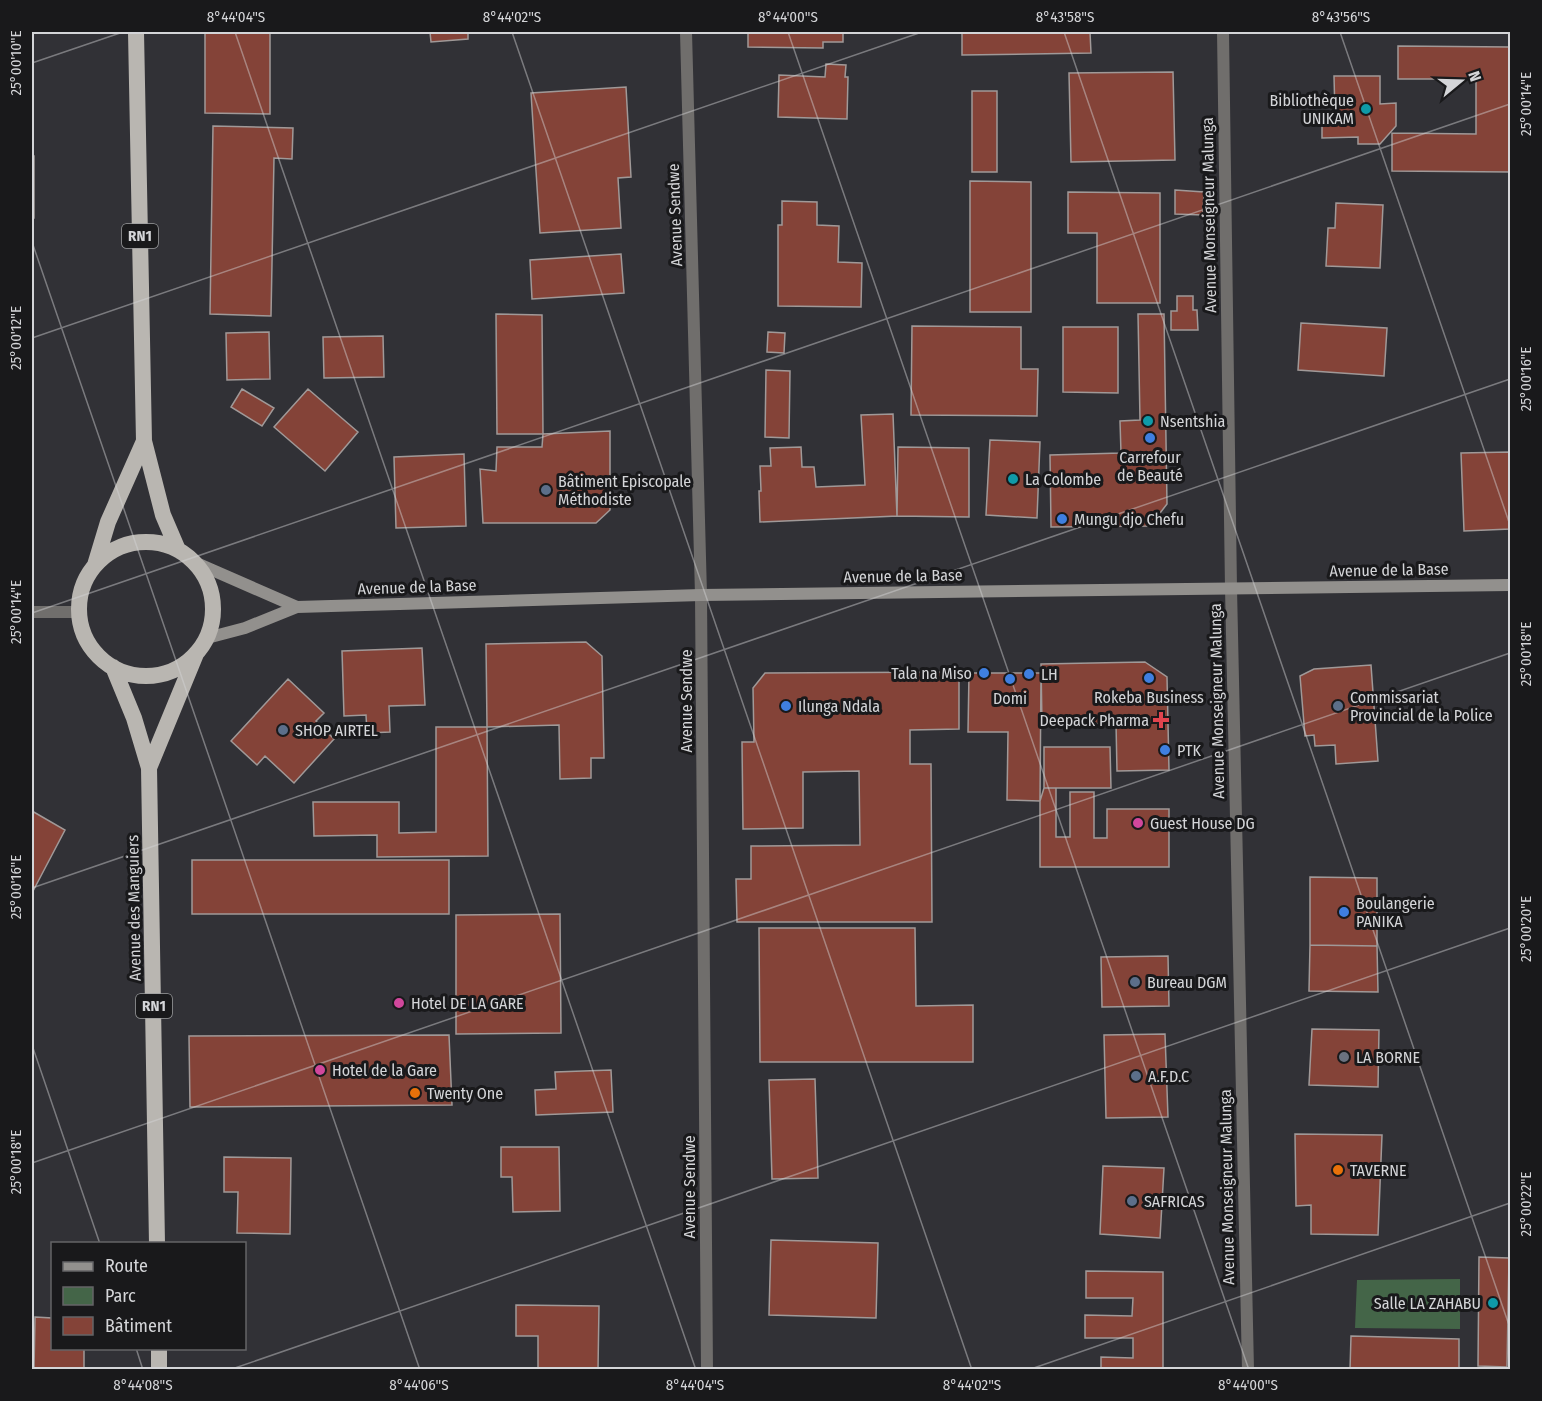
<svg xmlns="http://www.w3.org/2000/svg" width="1542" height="1401" viewBox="0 0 1542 1401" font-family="'Fira Sans Condensed',sans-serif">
	<rect width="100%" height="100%" fill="#313136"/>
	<!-- green -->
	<path fill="#446548" d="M1460 1279V1329L1355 1328 1357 1280Z"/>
	<!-- building -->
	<path fill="#844338" stroke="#a09998" stroke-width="1.5" d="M205 32H270V114L205 113Z
		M430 32H468V39L431 42Z
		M748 32H843V42H823V48L748 47Z
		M962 32H1090L1091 53 962 55Z
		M1398 46 1510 47V172L1392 171V133L1476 134V79H1398Z
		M826 64 846 65 845 77H848L847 119 778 117 779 75 825 77Z
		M1173 72 1175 160 1071 162 1069 73Z
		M1334 76H1380V104L1396 103V126L1380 144H1358V137L1322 138V115H1335Z
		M626 87 631 177 618 178 621 228 540 233 531 93Z
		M972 91H997V172H972Z
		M213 126 293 128 292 159 274 158 271 316 210 314Z
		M32 156H34V218H32Z
		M970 181 1031 182V312H970Z
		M1175 190 1204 192 1203 215 1175 214Z
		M1068 192 1160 193V303H1097V233H1068Z
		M782 201 817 202V225L839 226 838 262 862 263 861 307 778 306V225H782Z
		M1336 203 1383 205 1380 268 1326 266 1328 228H1335Z
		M621 254 624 293 532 299 530 260Z
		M1177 296H1193V310H1197L1198 330H1171V311H1177Z
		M496 314 542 315 543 434H497Z
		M1138 314H1164L1167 504 1150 526 1051 527 1050 455 1121 453 1120 421 1140 420Z
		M1301 323 1387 328 1384 376 1298 370Z
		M912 326 1021 327V369H1038L1037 416 911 415Z
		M1063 327H1118V393L1063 392Z
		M269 332 270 379 227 380 226 333Z
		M768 332 785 333 784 353 767 352Z
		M383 336 384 377 324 378 323 337Z
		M766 370 790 371 789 438 765 437Z
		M242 389 274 408 262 426 231 407Z
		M308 389 358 432 325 471 274 427Z
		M893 414 897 516 760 522 759 491H761L760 466H771L770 448 801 447 802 467H814L816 487 865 485 861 415Z
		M610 431V510L596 523H483L480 469 496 471 497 447H542L543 434Z
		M990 440 1040 442 1037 518 986 515Z
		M898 447 969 448V517L897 516Z
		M1510 452V529L1464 531 1461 453Z
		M464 454 466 526 396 528 394 457Z
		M586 642 602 656 604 758H591V778L560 779 559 725 487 727 486 644Z
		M422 648 425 705 389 706 390 732 367 733 366 715 344 716 342 651Z
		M1145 662 1167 677 1169 770 1117 771 1116 723 1042 725 1041 664Z
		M1371 665 1378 761 1336 764 1335 745 1315 746 1314 735 1305 736 1300 676 1314 669Z
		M959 672V729L910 730V764H931L932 922H737L736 879H751V846L860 845 859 771 803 772V828L743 829 742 742H754L753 688 765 673Z
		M969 673H1041L1040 801 1007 800 1008 732H968Z
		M288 679 324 713 316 721 334 739 294 783 265 756 257 765 231 741Z
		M436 727H487L488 856 377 857V835L314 836 313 802H399V833L436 832Z
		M1044 747H1110L1111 788H1044Z
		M1044 788H1056V837H1070V792H1094V838H1107V809H1169V867H1040V801Z
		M32 811 65 830 32 893Z
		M192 860H449V914H192Z
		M1310 877 1377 878V946L1310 945Z
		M560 914 561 1033 456 1034V915Z
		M759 928H915L916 1006 973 1005V1062H760Z
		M1310 945 1377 946 1378 992 1309 991Z
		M1168 956 1169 1006 1102 1007 1101 957Z
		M1312 1029 1379 1030 1378 1087 1309 1085Z
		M1165 1034 1168 1117 1106 1118 1104 1035Z
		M449 1035 452 1105 190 1107 189 1036Z
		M611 1070 613 1112 536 1115 535 1090 556 1089 555 1072Z
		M815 1079 818 1178 772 1179 769 1080Z
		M1295 1134 1382 1135 1378 1235 1311 1234V1205L1296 1206Z
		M501 1147H559L560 1211 513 1212 512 1177H501Z
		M224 1157 291 1158 290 1234 237 1233 238 1192H224Z
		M1103 1166 1164 1168 1160 1238 1100 1234Z
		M771 1240 878 1243 876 1318 769 1315Z
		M1479 1257 1509 1258 1507 1367 1478 1366Z
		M1086 1271 1163 1272V1370H1101V1357L1133 1358V1338H1085V1315L1132 1316 1133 1298H1086Z
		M516 1305 599 1306 598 1370 538 1369V1336H516Z
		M35 1317 52 1318V1348H84V1370H34Z
		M1351 1336 1459 1339V1370H1350Z"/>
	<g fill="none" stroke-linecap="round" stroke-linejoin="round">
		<!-- minor -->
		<path stroke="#706e6c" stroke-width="12" d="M686 32 701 595 707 1370
			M32 612H79"/>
		<!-- tertiary -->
		<path stroke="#706e6c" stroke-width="12" d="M1223 32 1231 588 1248 1370"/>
		<!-- secondary -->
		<path stroke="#92908d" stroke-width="12" d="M194 562 297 607
			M207 638 245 628 297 607 701 595 1510 585"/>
		<!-- trunk -->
		<path stroke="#b9b6b1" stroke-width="16" d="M136 32 144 441 163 515 178 550
			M79 609a67 67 0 1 1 134 0a67 67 0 1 1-134 0Z
			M95 565 108 522 144 441
			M113 667 134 718 149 768
			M157 1244 149 768 196 654
			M159 1348V1370"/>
	</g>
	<!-- ticks -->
	<path fill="none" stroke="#d4d5d8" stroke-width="1.5" stroke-opacity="0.45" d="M235 32 696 1370M512 32 972 1370M788 32 1249 1370M1064 32 1510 1328M1340 32 1510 525M32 63 123 32M32 242 420 1370M32 338 922 32M32 613 1510 104M32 888 1510 379M32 1045 100 1244M32 1163 1510 653M136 1348 143 1370M229 1370 1510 928M1028 1370 1510 1203"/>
	<!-- markers -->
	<g fill="#0f9aa8" stroke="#19191b" stroke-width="2">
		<circle cx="1366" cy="109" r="6"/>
		<circle cx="1148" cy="421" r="6"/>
		<circle cx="1013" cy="479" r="6"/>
		<circle cx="1493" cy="1303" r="6"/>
	</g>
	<g fill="#3f7fe0" stroke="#19191b" stroke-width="2">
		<circle cx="1150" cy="438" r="6"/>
		<circle cx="1062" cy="519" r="6"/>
		<circle cx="984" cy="673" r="6"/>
		<circle cx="1029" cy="674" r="6"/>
		<circle cx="1149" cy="678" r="6"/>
		<circle cx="1010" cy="679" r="6"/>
		<circle cx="786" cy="706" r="6"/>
		<circle cx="1165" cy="750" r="6"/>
		<circle cx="1344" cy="912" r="6"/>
	</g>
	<g fill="#5c6f8a" stroke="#19191b" stroke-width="2">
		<circle cx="546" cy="490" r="6"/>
		<circle cx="1338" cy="706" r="6"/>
		<circle cx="283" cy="730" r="6"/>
		<circle cx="1135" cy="982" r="6"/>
		<circle cx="1136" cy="1076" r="6"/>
		<circle cx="1132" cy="1201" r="6"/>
	</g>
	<path fill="#e0444e" stroke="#19191b" stroke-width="2" d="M1158 711h6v6h6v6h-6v6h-6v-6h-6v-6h6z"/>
	<g fill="#d1479c" stroke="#19191b" stroke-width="2">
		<circle cx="1138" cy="823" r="6"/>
		<circle cx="399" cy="1003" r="6"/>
		<circle cx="320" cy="1070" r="6"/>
	</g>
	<circle fill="#6b7280" stroke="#19191b" stroke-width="2" cx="1344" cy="1057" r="6"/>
	<g fill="#e8710a" stroke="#19191b" stroke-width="2">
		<circle cx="415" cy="1093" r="6"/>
		<circle cx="1338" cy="1170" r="6"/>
	</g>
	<g text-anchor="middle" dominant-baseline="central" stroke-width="6" stroke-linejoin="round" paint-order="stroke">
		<!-- shield labels -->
		<g fill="#19191b" stroke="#9c9d9f" stroke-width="1.5">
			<rect x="122" y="224" width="36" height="24" rx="4.5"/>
			<rect x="136" y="994" width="36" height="24" rx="4.5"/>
		</g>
		<g font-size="15" font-weight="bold" fill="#d4d5d8">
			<text x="140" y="236">RN1</text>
			<text x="154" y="1006">RN1</text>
		</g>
		<!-- poi labels -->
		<g font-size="16" fill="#d4d5d8" stroke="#19191b" text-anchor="start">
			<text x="1354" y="100" text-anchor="end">Bibliothèque<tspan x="1354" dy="18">UNIKAM</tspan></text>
			<text x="1160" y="421">Nsentshia</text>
			<text x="1150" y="457" text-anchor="middle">Carrefour<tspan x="1150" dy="18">de Beauté</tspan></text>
			<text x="1025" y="479">La Colombe</text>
			<text x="558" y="481">Bâtiment Episcopale<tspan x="558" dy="18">Méthodiste</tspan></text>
			<text x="1074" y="519">Mungu djo Chefu</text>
			<text x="972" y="673" text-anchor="end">Tala na Miso</text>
			<text x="1041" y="674">LH</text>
			<text x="1149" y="697" text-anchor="middle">Rokeba Business</text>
			<text x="1350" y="697">Commissariat<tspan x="1350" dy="18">Provincial de la Police</tspan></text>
			<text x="1010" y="698" text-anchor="middle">Domi</text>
			<text x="798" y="706">Ilunga Ndala</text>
			<text x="1149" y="720" text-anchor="end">Deepack Pharma</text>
			<text x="295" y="730">SHOP AIRTEL</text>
			<text x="1177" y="750">PTK</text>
			<text x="1150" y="823">Guest House DG</text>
			<text x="1356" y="903">Boulangerie<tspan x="1356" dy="18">PANIKA</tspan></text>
			<text x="1147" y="982">Bureau DGM</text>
			<text x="411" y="1003">Hotel DE LA GARE</text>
			<text x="1356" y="1057">LA BORNE</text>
			<text x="332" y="1070">Hotel de la Gare</text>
			<text x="1148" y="1076">A.F.D.C</text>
			<text x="427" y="1093">Twenty One</text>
			<text x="1350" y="1170">TAVERNE</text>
			<text x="1144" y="1201">SAFRICAS</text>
			<text x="1481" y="1303" text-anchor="end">Salle LA ZAHABU</text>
		</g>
		<!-- street labels -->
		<g font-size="16" fill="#d4d5d8" stroke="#19191b">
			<text transform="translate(675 215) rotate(-92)">Avenue Sendwe</text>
			<text transform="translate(1209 215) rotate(-91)">Avenue Monseigneur Malunga</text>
			<text transform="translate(1389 570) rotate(-1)">Avenue de la Base</text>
			<text transform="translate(903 576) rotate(-1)">Avenue de la Base</text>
			<text transform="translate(417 587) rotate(-2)">Avenue de la Base</text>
			<text transform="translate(686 701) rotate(-90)">Avenue Sendwe</text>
			<text transform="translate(1217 701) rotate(-91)">Avenue Monseigneur Malunga</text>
			<text transform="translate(134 908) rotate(-91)">Avenue des Manguiers</text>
			<text transform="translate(689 1187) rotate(-90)">Avenue Sendwe</text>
			<text transform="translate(1227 1187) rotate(-91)">Avenue Monseigneur Malunga</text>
		</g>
	</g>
	<!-- border -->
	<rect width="1542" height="1401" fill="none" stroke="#19191b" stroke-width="66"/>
	<!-- legend -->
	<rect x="51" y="1242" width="195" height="108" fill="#19191b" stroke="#646467" stroke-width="1.5"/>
	<rect x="63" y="1262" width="30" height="9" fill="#92908d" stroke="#646467" stroke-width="1.5"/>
	<text x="105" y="1272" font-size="18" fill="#d4d5d8">Route</text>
	<rect x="63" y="1287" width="30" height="18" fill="#446548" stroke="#646467" stroke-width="1.5"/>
	<text x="105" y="1302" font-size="18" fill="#d4d5d8">Parc</text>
	<rect x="63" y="1317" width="30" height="18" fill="#844338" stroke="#646467" stroke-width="1.5"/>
	<text x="105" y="1332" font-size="18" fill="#d4d5d8">Bâtiment</text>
	<!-- north arrow -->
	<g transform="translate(1461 81) rotate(71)" stroke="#19191b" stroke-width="4.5" paint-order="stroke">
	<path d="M0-4.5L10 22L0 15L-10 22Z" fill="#d4d5d8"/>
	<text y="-9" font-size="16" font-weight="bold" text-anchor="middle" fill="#d4d5d8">N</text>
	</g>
	<rect x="33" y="33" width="1476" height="1335" fill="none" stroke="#d4d5d8" stroke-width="2"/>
	<g font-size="15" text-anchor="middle" fill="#d4d5d8">
		<text x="236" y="22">8°44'04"S</text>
		<text x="512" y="22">8°44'02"S</text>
		<text x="788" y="22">8°44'00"S</text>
		<text x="1065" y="22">8°43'58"S</text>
		<text x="1341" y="22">8°43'56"S</text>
		<text transform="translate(16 63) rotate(-90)" y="5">25°00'10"E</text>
		<text transform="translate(1526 104) rotate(-90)" y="5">25°00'14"E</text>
		<text transform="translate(16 338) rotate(-90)" y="5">25°00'12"E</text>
		<text transform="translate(1526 379) rotate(-90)" y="5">25°00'16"E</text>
		<text transform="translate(16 612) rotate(-90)" y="5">25°00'14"E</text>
		<text transform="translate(1526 654) rotate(-90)" y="5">25°00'18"E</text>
		<text transform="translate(16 887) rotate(-90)" y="5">25°00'16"E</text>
		<text transform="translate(1526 929) rotate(-90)" y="5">25°00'20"E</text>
		<text transform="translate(16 1162) rotate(-90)" y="5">25°00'18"E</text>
		<text transform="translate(1526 1204) rotate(-90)" y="5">25°00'22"E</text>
		<text x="143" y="1390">8°44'08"S</text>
		<text x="419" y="1390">8°44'06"S</text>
		<text x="695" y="1390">8°44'04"S</text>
		<text x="972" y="1390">8°44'02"S</text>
		<text x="1248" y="1390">8°44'00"S</text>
	</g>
</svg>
